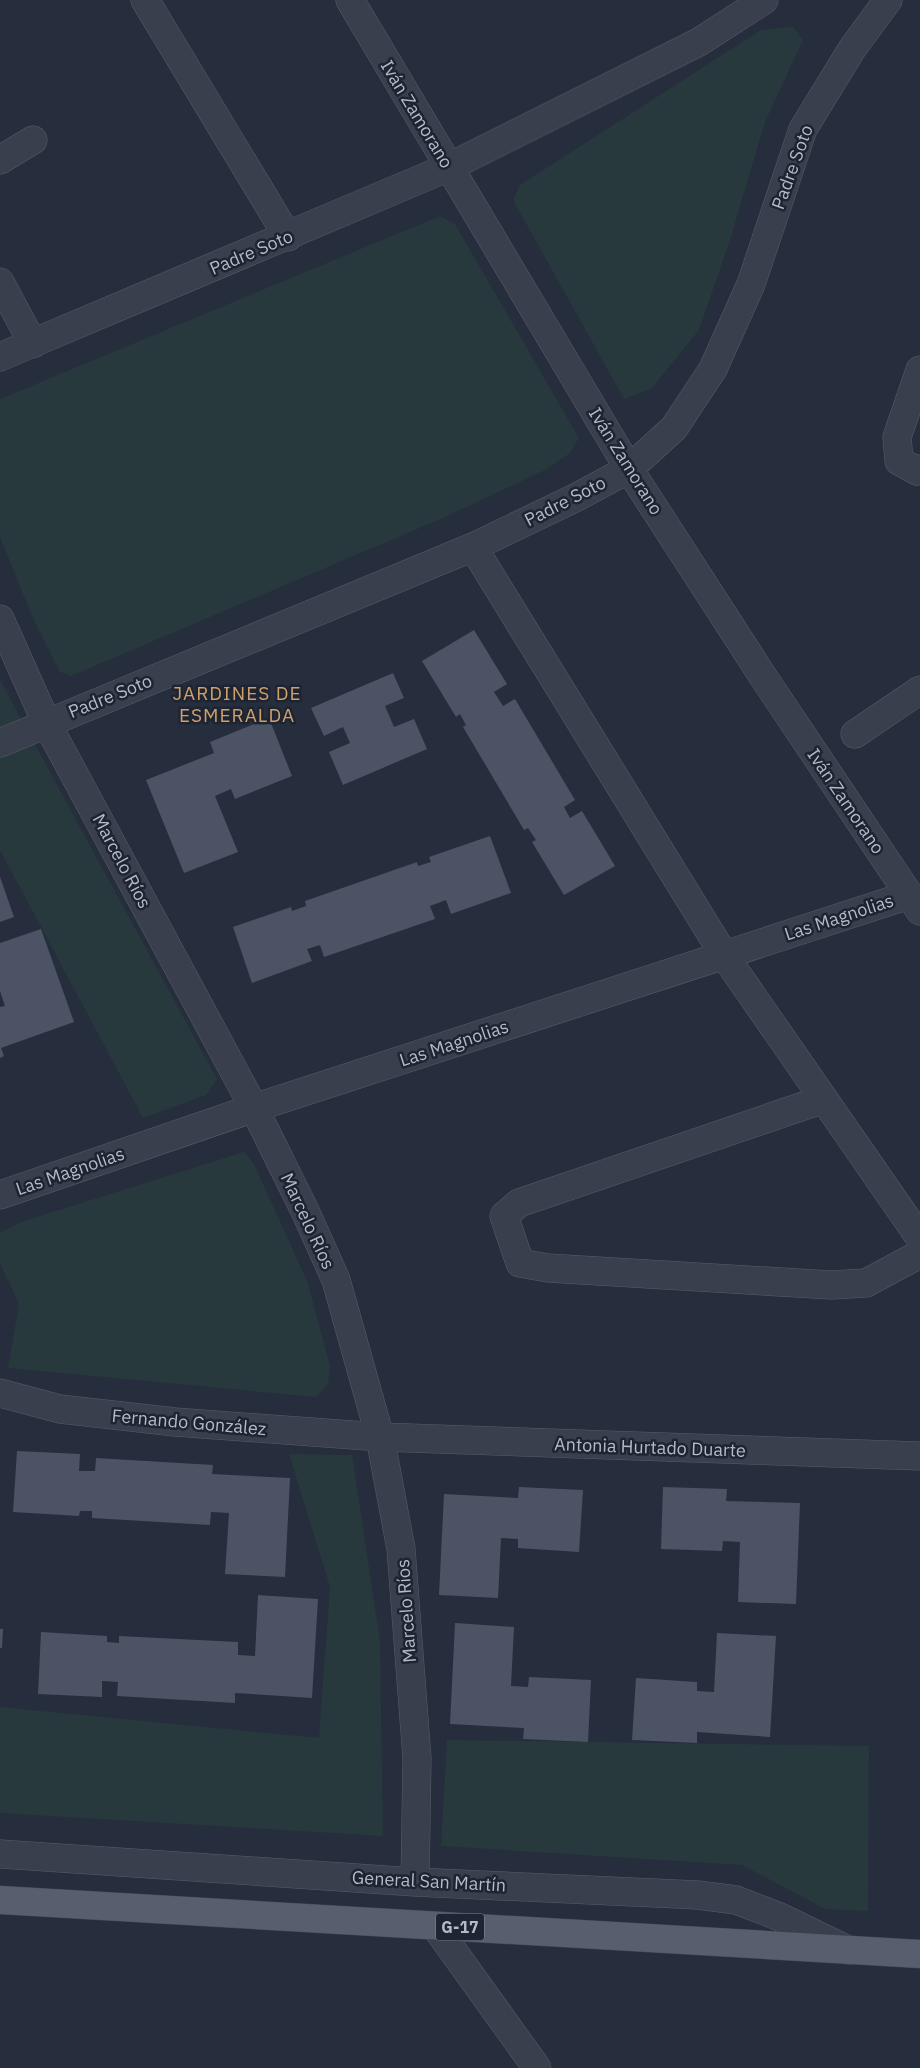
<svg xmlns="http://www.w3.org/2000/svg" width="920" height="2068" viewBox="0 0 920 2068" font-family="'IBM Plex Sans',sans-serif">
	<rect width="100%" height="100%" fill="#262d3c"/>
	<!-- green -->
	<path fill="#28393d" d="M793 27 803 40 765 122 730 240 699 330 651 389 624 399 513 200 520 185 761 30Z
		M440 216 455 224 579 438 570 453 547 469 443 518 71 676 60 672 32 616 0 537V399Z
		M0 680 217 1079 206 1095 143 1118 0 850Z
		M244 1152 254 1164 308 1283 330 1366 328 1384 316 1397 8 1368 19 1304 0 1263V1233L21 1222Z
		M289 1454 352 1455 380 1641 383 1836 0 1813V1707L319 1738 330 1587Z
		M447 1740 869 1746 868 1911 825 1909 742 1865 441 1846Z"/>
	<!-- building -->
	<path fill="#4c5365" d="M474 630 507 684 494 692 503 706 515 699 575 800 564 807 570 818 582 811 615 866 564 895 532 842 536 840 528 828 524 830 463 727 466 725 460 714 456 717 422 661Z
		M393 673 404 698 385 706 394 727 414 719 427 749 343 785 329 752 350 743 343 727 324 736 311 708Z
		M269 718 292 776 235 799 231 789 215 796 238 852 184 873 146 780 214 753 210 742Z
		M490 836 511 893 451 914 446 900 430 906 435 919 324 957 320 945 307 949 312 961 252 983 233 927 291 907 292 911 306 906 305 901 417 862 418 866 431 862 429 857Z
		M0 877 14 917 0 922Z
		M41 929 74 1022 1 1048 4 1056 0 1058V1007L5 1006 0 991V943Z
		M17 1451 80 1454 79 1471H95L96 1458 213 1465 212 1474 290 1478 285 1577 225 1574 229 1513 211 1512 210 1525 92 1518V1511H80L79 1516 13 1512Z
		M519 1487 583 1490 579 1552 518 1548V1539L501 1538 498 1598 439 1595 444 1494 518 1498Z
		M663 1487 727 1489 726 1501 800 1503 796 1604 738 1602 740 1542 723 1541 722 1551 661 1549Z
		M258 1595 318 1599 312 1698 235 1693V1703L117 1696 118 1682 102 1681V1697L38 1694 41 1632 107 1636V1642L119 1643V1636L238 1642V1655L255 1656Z
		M455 1623 514 1627 511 1686 528 1687 529 1677 591 1680 588 1742 523 1739 524 1728 450 1724Z
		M0 1629H3L2 1648H0Z
		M717 1633 776 1636 770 1737 697 1732V1743L632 1740 636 1678 697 1682V1691L714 1692Z"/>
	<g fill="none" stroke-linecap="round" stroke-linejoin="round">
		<!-- minor casing -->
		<g stroke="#575d6b" stroke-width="29">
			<path id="minor" d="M145 0 288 237
				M350 0 629 469 762 675 920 911
				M0 160 33 140
				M0 282 33 344
				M0 357 449 167 699 42 764 0
				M920 370 897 437 899 461 917 471 920 469
				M473 547 724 955 920 1238
				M0 619 46 722 254 1108 305 1211 336 1280 380 1437 401 1549 417 1758 415 1882
				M855 734 920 690
				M0 743 473 547 575 498 629 469 674 428 713 369 751 284 803 129 852 49 888 0
				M824 1099 519 1203 504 1216 520 1263 548 1268 831 1285 866 1283 920 1254
				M0 1195 254 1108 909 895
				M0 1393 60 1409 175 1422 380 1437 920 1456
				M0 1854 415 1882 698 1895 736 1900 780 1917 848 1950
				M435 1926 537 2068"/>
		</g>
		<!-- major casing -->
		<g stroke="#424856" stroke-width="29">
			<path id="major" d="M0 1900 920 1954"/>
		</g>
		<!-- minor -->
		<use href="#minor" stroke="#393f4d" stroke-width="28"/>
		<!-- major -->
		<use href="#major" stroke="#575e6d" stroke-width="28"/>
	</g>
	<g text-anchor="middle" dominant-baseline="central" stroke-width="5" stroke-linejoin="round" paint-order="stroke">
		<!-- shield labels -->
		<rect fill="#1e2432" stroke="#888d9b" stroke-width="1" x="436" y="1913.5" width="48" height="27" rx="4"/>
		<g font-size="16" font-weight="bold" fill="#b5bac8">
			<text x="460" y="1927">G-17</text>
		</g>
		<!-- street labels -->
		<g font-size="18" fill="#b5bac8" stroke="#1e2432">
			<text transform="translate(417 114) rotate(59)">Iván Zamorano</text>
			<text transform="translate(792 167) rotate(-70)">Padre Soto</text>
			<text transform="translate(251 252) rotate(-23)">Padre Soto</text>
			<text transform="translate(626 461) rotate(58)">Iván Zamorano</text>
			<text transform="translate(565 501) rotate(-27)">Padre Soto</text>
			<text transform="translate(110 696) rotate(-22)">Padre Soto</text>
			<text transform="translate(846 801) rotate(56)">Iván Zamorano</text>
			<text transform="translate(122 861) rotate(62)">Marcelo Ríos</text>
			<text transform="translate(839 917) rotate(-18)">Las Magnolias</text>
			<text transform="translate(454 1043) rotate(-18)">Las Magnolias</text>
			<text transform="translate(70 1171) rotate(-19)">Las Magnolias</text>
			<text transform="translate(308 1221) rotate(65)">Marcelo Ríos</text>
			<text transform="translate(189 1422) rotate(5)">Fernando González</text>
			<text transform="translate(650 1447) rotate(2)">Antonia Hurtado Duarte</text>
			<text transform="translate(406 1611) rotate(-94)">Marcelo Ríos</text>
			<text transform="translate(429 1881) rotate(3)">General San Martín</text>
		</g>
		<!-- neighbourhood labels -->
		<g font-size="19" letter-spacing="1" fill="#cea06a" stroke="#1e2432">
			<text x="237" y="693">JARDINES DE<tspan x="237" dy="22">ESMERALDA</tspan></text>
		</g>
	</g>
</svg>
